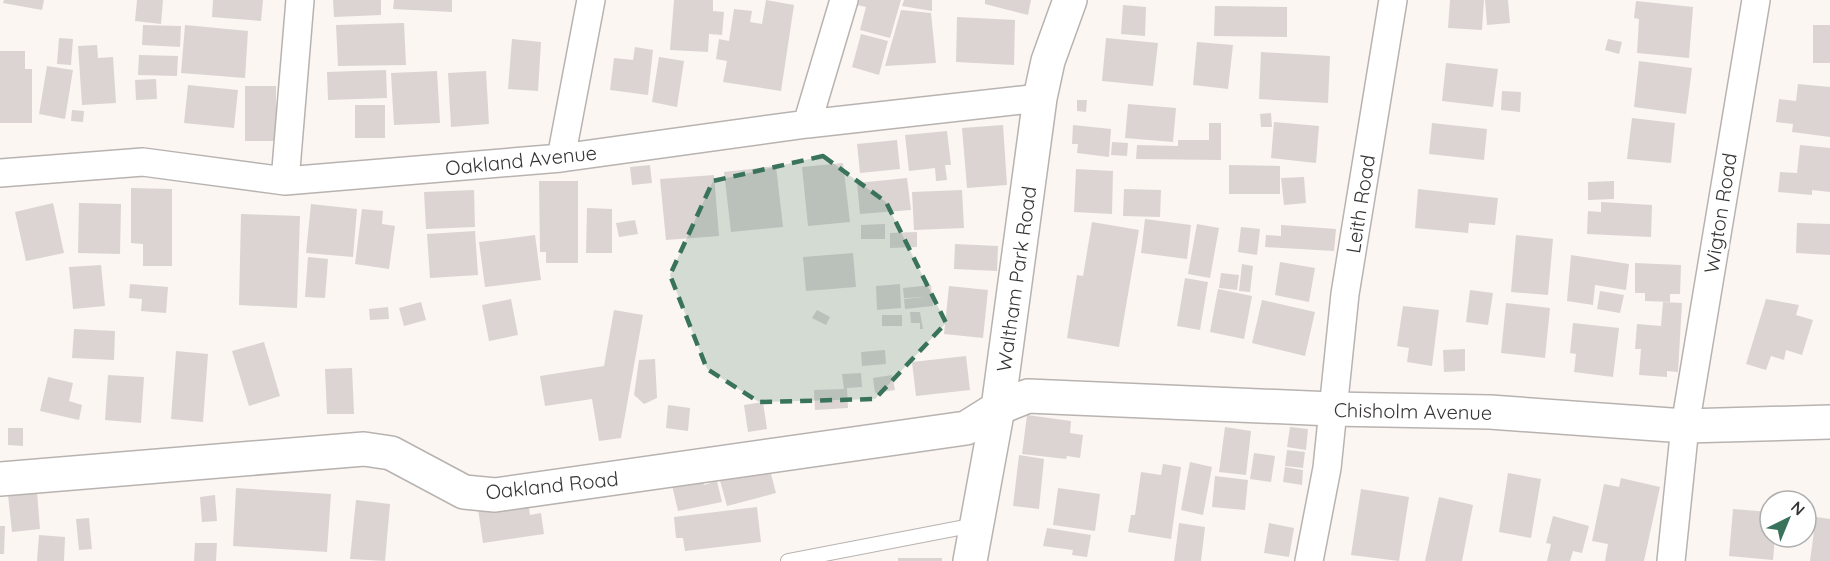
<svg xmlns="http://www.w3.org/2000/svg" width="1830" height="561" viewBox="0 0 1830 561" font-family="Quicksand,sans-serif">
	<rect width="100%" height="100%" fill="#fbf6f2"/>
	<!-- building -->
	<path fill="#dbd4d3" d="M4 0H44L42 10 3 3Z
		M137 0H163L161 24 135 21Z
		M213 0H263L261 21 212 17Z
		M333 0H381V15L334 17Z
		M394 0H452V12L393 9Z
		M674 0H713V11L724 12 722 35 709 34 708 52 670 50Z
		M766 0 794 5 781 91 723 82 727 61 716 59 719 39 729 41 734 9 752 11 750 22 762 24Z
		M859 0H901L890 38 860 30 866 7 857 5Z
		M904 0H932V11L902 6Z
		M985 0H1031L1028 15 985 4Z
		M1450 0H1484L1482 30 1448 28Z
		M1485 0H1508L1510 23 1487 25Z
		M1636 1 1693 7 1689 58 1637 53 1639 19 1634 18Z
		M1123 5 1146 7 1145 36 1121 34Z
		M1215 6 1287 7V37L1214 36Z
		M901 10 931 13 936 63 885 66Z
		M957 17 1015 20 1014 65 956 62Z
		M404 23 406 65 338 66 336 25Z
		M143 25 181 26 180 47 142 45Z
		M185 25 248 31 245 78 181 73Z
		M1813 25H1830V63H1813Z
		M861 34 888 41 879 75 852 67Z
		M59 38 73 39 71 65 57 64Z
		M1106 38 1158 43 1153 86 1102 81Z
		M512 39 541 42 538 91 508 89Z
		M1608 39 1622 42 1619 54 1605 50Z
		M1197 42 1233 45 1228 89 1193 85Z
		M97 45 98 58 113 57 116 103 82 105 78 46Z
		M635 47 653 50 648 95 610 90 614 58 633 60Z
		M0 51H25V69H32V123H0Z
		M1261 52 1330 56 1328 103 1259 99Z
		M139 55 178 56 177 76 138 75Z
		M659 57 684 61 677 107 652 102Z
		M1639 61 1692 68 1686 114 1634 107Z
		M1446 63 1498 69 1493 107 1442 101Z
		M47 66 73 70 65 119 39 114Z
		M386 70 387 98 328 100 327 72Z
		M437 71 440 123 394 125 391 73Z
		M486 71 489 124 451 127 448 73Z
		M156 79 157 99 136 100 135 80Z
		M1798 84 1830 87V137L1792 132 1793 124 1776 122 1779 99 1796 101Z
		M188 85 238 90 234 128 184 123Z
		M245 86H276V141H245Z
		M1502 91 1521 92 1520 112 1501 110Z
		M1077 100H1087L1086 112 1077 111Z
		M1128 104 1176 108 1173 142 1125 138Z
		M355 105H385V138H355Z
		M72 110 84 111 83 122 71 121Z
		M1271 113 1272 127H1261L1260 114Z
		M1632 118 1675 123 1671 163 1627 159Z
		M1274 122 1319 126 1316 163 1271 158Z
		M1209 123H1221V160L1136 159 1137 145 1178 146V140H1209Z
		M1432 123 1487 129 1484 160 1429 154Z
		M1003 125 1007 185 967 188 962 128Z
		M1073 125 1111 129 1109 157 1077 153 1078 144H1072Z
		M947 131 951 165H945L947 180 936 181 935 168 909 171 905 135Z
		M897 140 900 169 860 173 857 144Z
		M1112 142 1128 143 1127 156 1111 155Z
		M1800 145 1830 148V192L1812 190V195L1778 192 1780 172 1797 173Z
		M843 163 850 222 808 226 802 167Z
		M650 165 652 183 632 185 630 167Z
		M1229 165 1280 166V194H1229Z
		M776 166 783 227 731 232 724 172Z
		M1076 169 1113 171 1112 214 1074 212Z
		M714 175 719 236 666 240 660 179Z
		M1304 177 1306 203 1284 205 1281 178Z
		M907 178 911 210 860 214 857 183Z
		M539 181H578V263H546V252H540Z
		M1614 181V199L1588 200V182Z
		M131 188 172 189V266H143V244L131 243Z
		M1124 189 1161 190 1160 217 1123 216Z
		M1418 189 1498 198 1495 225 1469 223 1468 233 1415 228Z
		M474 190 475 227 426 229 424 192Z
		M962 190 964 228 914 230 912 192Z
		M1601 202 1652 205 1651 237 1587 234 1588 211 1601 212Z
		M53 203 64 253 26 261 15 212Z
		M79 203 121 204 120 254 78 253Z
		M311 204 357 209 353 257 306 253Z
		M587 208 612 209V253H586Z
		M362 209 383 211 382 224 395 226 389 269 355 264Z
		M241 214 300 216 297 308 239 305Z
		M1145 219 1191 225 1187 259 1141 253Z
		M635 220 638 234 619 237 616 223Z
		M1092 222 1139 230 1119 347 1067 338 1077 275 1083 276Z
		M1797 223 1830 224V255L1796 253Z
		M885 224V239H861V225Z
		M1197 224 1219 228 1210 278 1188 274Z
		M1281 225 1336 229 1334 251 1265 247 1266 235 1281 236Z
		M1241 227 1260 229 1257 255 1238 252Z
		M475 231 478 275 430 278 427 234Z
		M917 232V247L890 248V233Z
		M535 235 541 280 485 287 479 242Z
		M1516 235 1553 239 1548 295 1511 292Z
		M955 244 998 246 997 271 954 269Z
		M853 253 856 287 806 291 803 257Z
		M1571 255 1629 264 1626 290 1595 285 1593 305 1567 301Z
		M308 257 328 259 325 298 305 297Z
		M1280 262 1315 268 1309 302 1275 295Z
		M1635 263 1681 265 1680 294H1670V302L1645 301V293H1635Z
		M1242 264 1253 266 1250 292 1239 291Z
		M101 265 105 306 73 309 69 267Z
		M1221 273 1239 275 1237 290 1219 288Z
		M1185 278 1208 282 1200 330 1177 326Z
		M130 284 168 287 166 313 141 311 142 299 129 298Z
		M900 284 901 308 877 310 876 286Z
		M931 285 933 306 905 309 904 299 924 297 904 298 903 288Z
		M949 286 988 290 983 338 944 334Z
		M1218 289 1252 296 1244 339 1210 332Z
		M1470 290 1493 293 1488 325 1466 322Z
		M1600 291 1624 295 1620 313 1597 309Z
		M511 299 518 335 489 341 482 305Z
		M1766 299 1799 305 1796 315 1813 320 1802 355 1786 350 1784 360 1771 356 1766 370 1746 364Z
		M1262 300 1315 312 1305 356 1252 343Z
		M421 302 426 320 404 326 399 308Z
		M1663 302 1682 303 1678 372 1667 371V377L1639 375 1641 349H1635L1637 324 1661 326Z
		M1506 303 1550 308 1545 358 1501 353Z
		M1403 306 1439 310 1432 366 1407 362 1409 348 1397 346Z
		M388 307 389 319 370 320 369 309Z
		M614 310 643 315 621 438 599 441 592 399 545 406 540 376 604 366Z
		M817 310 830 317 826 325 812 318Z
		M910 312H920L923 329H920V323H911Z
		M882 315H902V326H882Z
		M1573 323 1619 328 1613 377 1574 372 1576 354 1570 353Z
		M74 329 115 331 114 360 72 358Z
		M264 342 280 396 249 406 232 351Z
		M1465 349V371L1444 372 1443 350Z
		M885 350 886 364 862 366 861 352Z
		M176 351 208 354 203 422 171 419Z
		M966 356 970 390 916 396 912 362Z
		M655 359 657 398 644 404 634 395 639 360Z
		M352 368 354 414H327L325 369Z
		M861 373 862 387 847 388 848 408 815 410 814 390 844 389 842 374Z
		M108 375 144 377 141 423 105 420Z
		M892 375 895 390 875 393 873 378Z
		M48 377 73 383 69 401 82 405 79 420 40 411Z
		M763 402 767 429 748 432 744 405Z
		M668 405 690 408 688 431 666 428Z
		M1027 415 1071 421 1070 433 1083 435 1080 458 1067 456 1066 459 1022 454Z
		M1225 427 1251 431 1246 475 1219 472Z
		M1290 427 1308 429 1306 450 1287 447Z
		M8 428H23V446L8 445Z
		M1287 450 1305 452 1303 468 1285 466Z
		M1254 453 1275 456 1271 482 1250 479Z
		M1019 455 1044 459 1039 509 1013 506Z
		M1190 462 1212 467 1203 515 1181 510Z
		M1163 464 1181 467 1171 539 1128 532 1131 515H1135L1141 472 1161 475Z
		M769 466 776 493 727 506 719 477Z
		M1285 467 1303 470 1302 485 1283 482Z
		M1508 473 1541 479 1531 538 1499 532Z
		M701 474 704 485 717 481 722 502 678 511 671 481Z
		M1215 476 1248 480 1245 510 1212 507Z
		M1621 478 1660 487 1644 561H1605L1608 544 1592 541 1604 484 1619 487Z
		M236 488 331 494 327 552 233 546Z
		M1058 488 1100 494 1095 531 1053 525Z
		M1361 489 1409 497 1399 561 1351 555Z
		M37 492 40 529 12 532 8 495Z
		M215 495 217 521 202 522 200 497Z
		M1439 497 1473 505 1462 561H1425Z
		M356 500 390 504 385 561 350 559Z
		M528 502 530 515 541 513 544 534 483 543 478 509Z
		M757 507 761 542 685 551 683 538H676L674 517Z
		M1733 509 1770 512V537H1775L1773 560 1729 556Z
		M1553 516 1589 526 1582 553 1573 551 1570 561H1547L1551 544 1546 543Z
		M1816 517 1830 519V561H1810Z
		M89 518 92 549 79 550 76 519Z
		M1179 523 1205 527 1201 561H1174Z
		M1269 523 1294 528 1289 557 1264 553Z
		M0 526H5L4 554H0Z
		M1047 528 1091 535 1087 557 1072 555 1073 550 1043 546Z
		M39 535 65 537 64 561H37Z
		M195 543H217L216 561H194Z
		M898 558H942V561H898Z"/>
	<g fill="none" stroke-linecap="round" stroke-linejoin="round">
		<!-- service casing -->
		<g stroke="#b8b3b0" stroke-width="16">
			<path id="service" d="M788 561 975 525"/>
		</g>
		<!-- minor casing -->
		<g stroke="#b8b3b0" stroke-width="30">
			<path id="minor" d="M807 124 844 0
				M561 158 591 0
				M0 173 143 162 285 181 561 158 807 124 1040 98
				M285 181 300 0
				M1309 561 1327 468 1345 294 1393 0
				M1671 561 1685 426 1756 0"/>
		</g>
		<!-- tertiary casing -->
		<g stroke="#b8b3b0" stroke-width="36">
			<path id="tertiary" d="M0 479 364 449 391 453 464 492 495 495 966 428 998 408 1028 396 1332 409 1490 412 1685 426 1830 422"/>
		</g>
		<!-- secondary casing -->
		<g stroke="#b8b3b0" stroke-width="36">
			<path id="secondary" d="M970 561 998 408 1040 98 1048 61 1070 0"/>
		</g>
		<!-- service -->
		<use href="#service" stroke="#fff" stroke-width="14"/>
		<!-- minor -->
		<use href="#minor" stroke="#fff" stroke-width="27"/>
		<!-- tertiary -->
		<use href="#tertiary" stroke="#fff" stroke-width="33"/>
		<!-- secondary -->
		<use href="#secondary" stroke="#fff" stroke-width="33"/>
	</g>
	<!-- marked area -->
	<path fill="#39735b" fill-opacity="0.2" stroke="#39735b" stroke-width="4.5" stroke-dasharray="12 8" stroke-linejoin="round" d="M823 156 886 202 946 323 875 399 759 402 707 369 670 275 713 181Z"/>
	<g text-anchor="middle" dominant-baseline="central" stroke-width="6" stroke-linejoin="round" paint-order="stroke">
		<!-- street labels -->
		<g font-size="20" fill="#373534" stroke="#fff">
			<text transform="translate(521 160) rotate(-6)">Oakland Avenue</text>
			<text transform="translate(1360 204) rotate(-81)">Leith Road</text>
			<text transform="translate(1720 213) rotate(-81)">Wigton Road</text>
			<text transform="translate(1016 279) rotate(-82)">Waltham Park Road</text>
			<text transform="translate(1413 411) rotate(1)">Chisholm Avenue</text>
			<text transform="translate(552 485) rotate(-6)">Oakland Road</text>
		</g>
	</g>
	<!-- north arrow -->
	<g transform="translate(1788 519) rotate(43)"><circle r="28" fill="#ffffff" stroke="#afaeae" stroke-width="1.5"/>
	<path d="M0-4.5L10 22L0 15L-10 22Z" fill="#39735b"/>
	<text y="-9" font-size="16" font-weight="bold" text-anchor="middle" fill="#373534">N</text>
	</g>
</svg>
